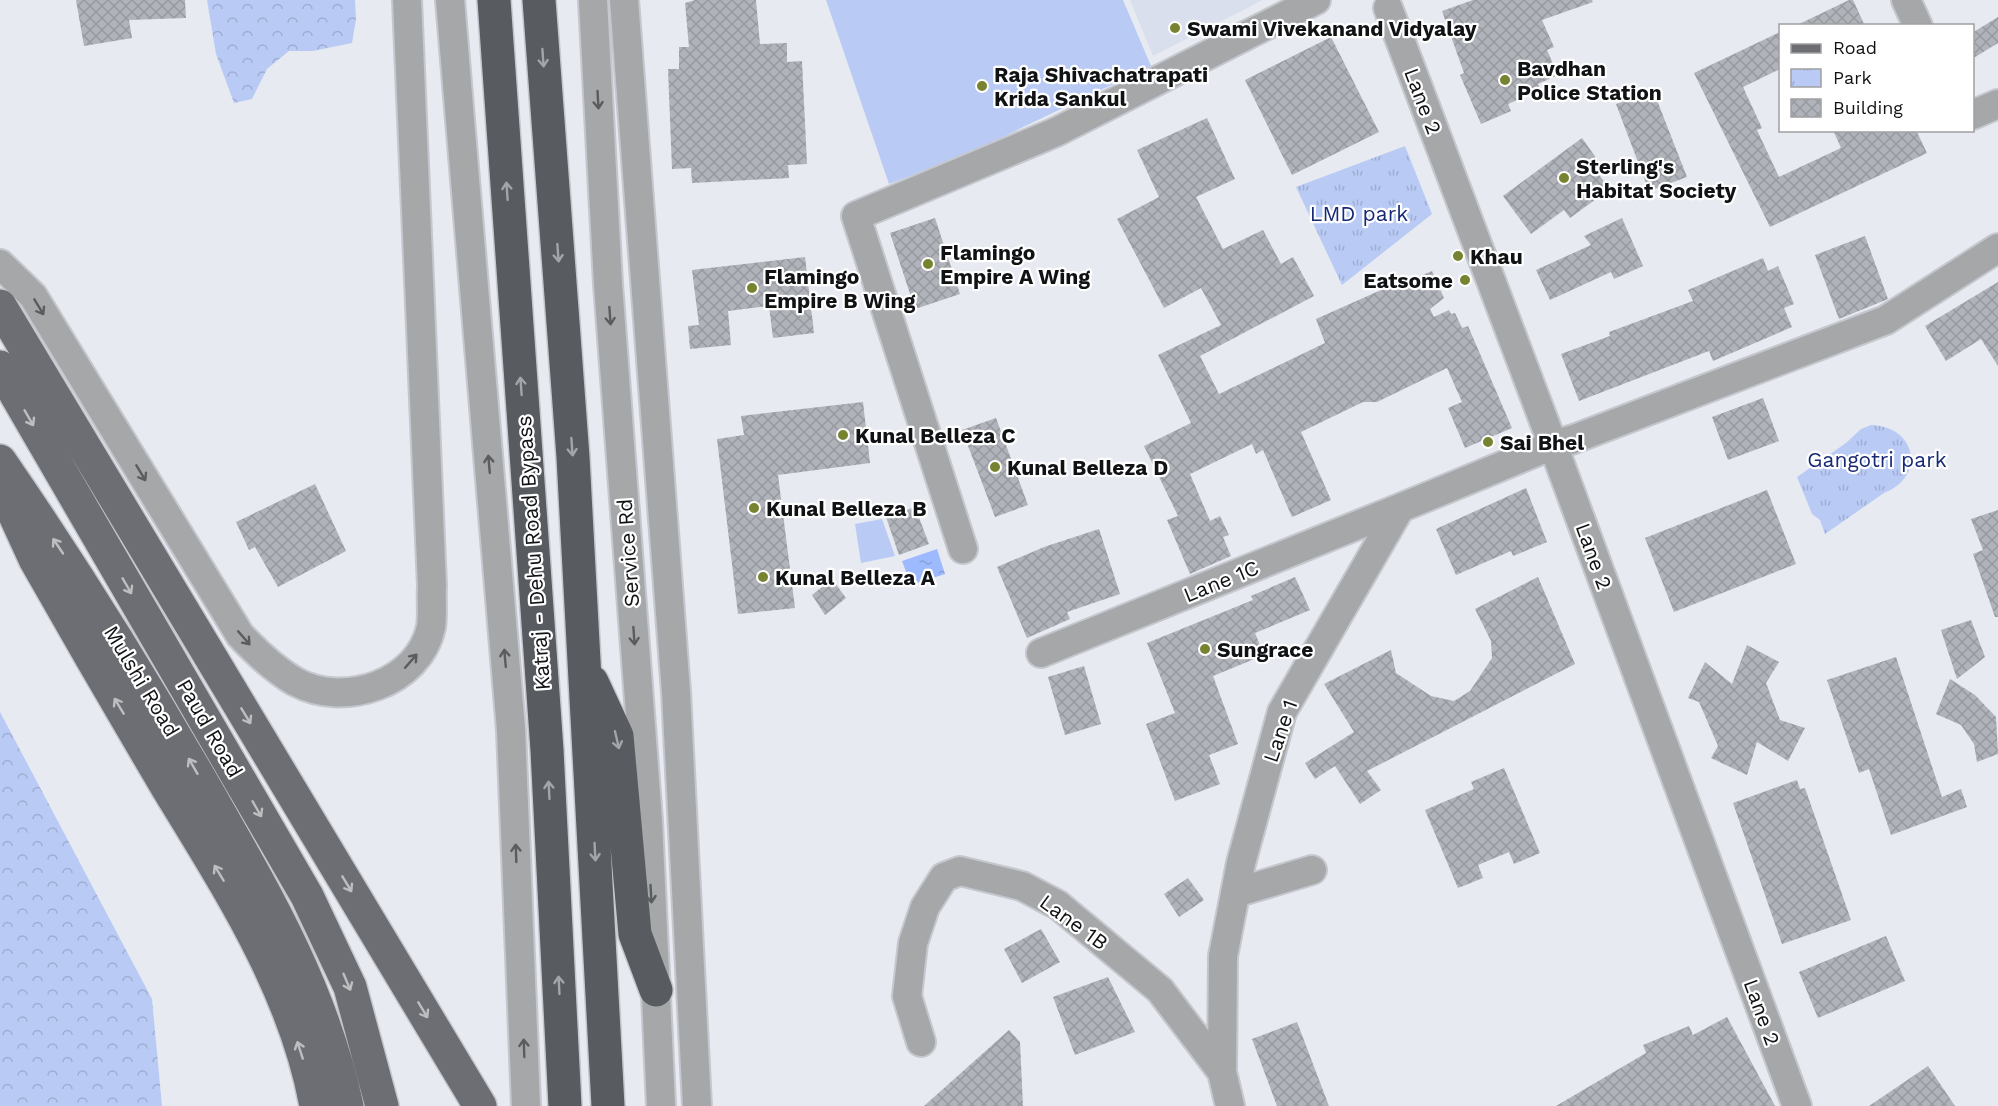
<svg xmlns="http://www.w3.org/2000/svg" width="1998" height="1106" viewBox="0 0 1998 1106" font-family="'Work Sans',sans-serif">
	<defs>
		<pattern id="forest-crowns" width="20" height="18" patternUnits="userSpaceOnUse" patternTransform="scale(1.5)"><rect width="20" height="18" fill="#b9cbf5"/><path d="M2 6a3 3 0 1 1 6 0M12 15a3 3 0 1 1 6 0" fill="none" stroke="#9eadd1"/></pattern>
		<pattern id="park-tufts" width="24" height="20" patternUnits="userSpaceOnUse" patternTransform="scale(1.5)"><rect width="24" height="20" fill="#b9cbf5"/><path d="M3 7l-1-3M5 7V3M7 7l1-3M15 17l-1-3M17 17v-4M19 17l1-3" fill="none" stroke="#9eadd1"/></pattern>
		<pattern id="water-ripples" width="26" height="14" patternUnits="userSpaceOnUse" patternTransform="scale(1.5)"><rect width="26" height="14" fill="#9ebaff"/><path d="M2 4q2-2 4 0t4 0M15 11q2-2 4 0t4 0" fill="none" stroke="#879fda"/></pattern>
		<pattern id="building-cross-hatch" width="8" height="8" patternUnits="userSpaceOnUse" patternTransform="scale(1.5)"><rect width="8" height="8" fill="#b0b3b9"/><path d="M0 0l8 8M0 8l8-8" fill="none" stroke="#96999e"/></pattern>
	</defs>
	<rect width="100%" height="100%" fill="#e7eaf1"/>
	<!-- built -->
	<path fill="#d9dfec" d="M1130 0H1263L1153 56Z"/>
	<!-- grass -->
	<path fill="#b9cbf5" d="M826 0H1123L1151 66 965 155 889 184Z
		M882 519 895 556 861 563 855 524Z"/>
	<!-- forest -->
	<path fill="url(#forest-crowns)" d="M207 0H355L356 19 352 43 313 51H289L267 69 252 99 234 103 216 54Z
		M0 712 152 999 162 1106H0Z"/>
	<!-- park -->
	<path fill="url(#park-tufts)" d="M1405 146 1432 214 1342 285 1296 187Z
		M1871 425C1916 426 1927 476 1884 493L1825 534 1820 520 1812 514 1797 477 1846 443 1861 429Z"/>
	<!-- water -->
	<path fill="url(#water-ripples)" d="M937 549 945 574 911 585 902 561Z"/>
	<!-- building -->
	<path fill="url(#building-cross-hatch)" d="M76 0H185L186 18 129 20 132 38 84 46Z
		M695 0H756L760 44 787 43V62L802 61 807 164 788 165 789 178 692 183 691 168 672 169 668 69H679V47H689L685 3Z
		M1473 0H1592L1593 2 1542 20 1554 47 1547 50 1558 75 1538 84 1540 90 1508 104 1511 111 1481 124 1460 75 1464 73 1442 11Z
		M1849 0H1853L1865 26H1795Z
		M1998 17V43L1972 59V33Z
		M1780 32V69L1743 87 1762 128 1757 130 1779 177 1841 148 1833 130H1916L1927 153 1770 227 1694 73Z
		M1331 37 1379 132 1292 175 1245 80Z
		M1653 90 1687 177 1649 191 1616 104Z
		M1207 118 1235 179 1196 197 1223 249 1263 230 1281 264 1293 257 1314 296 1200 356 1219 394 1325 343 1316 319 1390 286 1391 288 1432 271 1444 298 1430 309 1434 317 1449 310 1451 314 1455 313 1462 328 1468 326 1512 428 1465 448 1448 408 1462 402 1447 368 1377 402H1363L1301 432 1331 500 1292 517 1263 450 1256 454 1252 444 1190 474 1210 521 1220 516 1229 535 1223 537 1231 556 1190 574 1167 520 1178 516 1144 446 1191 423 1158 355 1221 325 1201 288 1164 308 1117 219 1159 197 1137 150Z
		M1582 138 1599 162 1593 167 1610 189 1570 218 1564 210 1531 234 1503 196Z
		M935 218 960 294 915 309 890 233Z
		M1622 218 1643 266 1614 279 1611 272 1550 300 1536 270 1591 245 1584 236Z
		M1865 236 1888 299 1839 319 1815 255Z
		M805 257 814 333 773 338 769 306 728 311 731 345 690 349 688 326 699 325 692 270Z
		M1763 258 1768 271 1778 266 1794 304 1784 308 1792 327 1713 361 1709 351 1579 401 1561 354 1610 336 1609 332 1693 301 1688 290Z
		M1998 282V366L1981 339 1946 361 1925 326Z
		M1763 398 1779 441 1728 460 1712 417Z
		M863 402 870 463 778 475 795 608 738 614 717 439 744 435 741 416Z
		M996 418 1028 505 995 517 962 430Z
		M315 484 346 551 278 587 255 547 249 550 236 522Z
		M1526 488 1547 542 1513 556 1511 551 1456 575 1436 529Z
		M1767 490 1796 564 1674 612 1645 538Z
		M915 507 929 544 899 555 886 517Z
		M1998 510V617H1995L1973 554 1983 550 1971 519Z
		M1099 529 1120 594 1067 612 1070 619 1027 638 997 567 1044 547Z
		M1295 577 1310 610 1255 633 1264 655 1213 676 1238 744 1209 755 1220 784 1175 801 1146 724 1175 713 1147 643 1253 600 1251 596Z
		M1538 577 1575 664 1367 771 1381 790 1360 804 1335 766 1315 779 1305 763 1354 732 1324 684 1391 650 1396 673 1431 696 1454 701 1470 691 1492 658 1491 641 1475 609Z
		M832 579 846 598 825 615 812 595Z
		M1971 620 1985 657 1957 679 1941 630Z
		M1747 645 1779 662 1766 683 1780 720 1805 728 1788 761 1757 742 1747 775 1711 758 1718 746 1699 702 1688 698 1705 662 1732 684Z
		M1896 657 1942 797 1961 789 1967 807 1891 835 1869 769 1859 773 1827 680Z
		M1084 666 1101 724 1065 735 1048 677Z
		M1950 679 1975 695 1996 717 1998 754 1977 762 1974 744 1961 725 1936 714Z
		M1504 768 1540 853 1514 864 1509 852 1478 865 1483 878 1458 888 1425 810 1474 789 1471 782Z
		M1797 780 1800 789 1805 788 1851 920 1782 944 1733 803Z
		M1188 878 1204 900 1179 917 1164 894Z
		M1041 929 1060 962 1022 983 1004 949Z
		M1886 936 1905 981 1818 1018 1799 972Z
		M1108 977 1135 1032 1075 1055 1053 997Z
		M1727 1017 1775 1106H1556L1646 1053 1643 1045 1689 1026 1693 1035Z
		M1297 1022 1329 1106H1277L1252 1039Z
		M1009 1030 1020 1042 1023 1106H924Z
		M1928 1066 1955 1106H1869Z"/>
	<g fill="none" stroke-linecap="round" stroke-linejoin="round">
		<!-- minor casing -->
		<g stroke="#c5c7ce" stroke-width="32">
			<path id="minor" d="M450 0 511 730 526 1106
				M593 0 608 284 648 821 661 1106
				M624 0 676 692 697 1106
				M1906 0 1918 26
				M1388 8 1553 445 1797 1106
				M1972 115 1998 104
				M0 264 33 296 240 635C257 653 275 670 296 682 344 708 419 684 431 627 433 614 431 599 432 586L407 0
				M963 549 856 216 1056 132 1316 0
				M1041 653 1400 508
				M1235 893 1312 870
				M921 1042 907 996 913 943 925 907 944 877 960 871 1022 886 1058 905 1160 990 1222 1072
				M1230 1106 1222 1072 1223 956 1241 863 1282 712 1400 508 1553 445 1574 439 1886 320 1998 248"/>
		</g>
		<!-- major casing -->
		<g stroke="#c5c7ce" stroke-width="36">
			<path id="major" d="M0 306 480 1106
				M0 367 307 896 350 987 382 1106
				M0 461C75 570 144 681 210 796 268 898 322 990 347 1106
				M8 500 35 559C78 635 122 711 167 787 227 886 295 989 316 1106"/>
		</g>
		<!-- highway casing -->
		<g stroke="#c5c7ce" stroke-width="36">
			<path id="highway" d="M494 0 547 750 565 1106
				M539 0 573 457 608 1106
				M592 682 617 736 635 934 656 990"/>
		</g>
		<!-- minor -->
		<use href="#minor" stroke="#a5a7a9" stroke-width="28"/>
		<!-- major -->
		<use href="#major" stroke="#6c6e73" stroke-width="33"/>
		<!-- highway -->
		<use href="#highway" stroke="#585b60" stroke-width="33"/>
	</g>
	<!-- one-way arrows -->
	<defs><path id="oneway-shaft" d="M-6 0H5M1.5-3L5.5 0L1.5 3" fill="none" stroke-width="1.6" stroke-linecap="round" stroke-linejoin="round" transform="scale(1.5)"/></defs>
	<g stroke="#a3a5a8">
		<use href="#oneway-shaft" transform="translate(543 58) rotate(86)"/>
		<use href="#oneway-shaft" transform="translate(507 191) rotate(-94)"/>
		<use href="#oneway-shaft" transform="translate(558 253) rotate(86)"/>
		<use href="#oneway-shaft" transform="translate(521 386) rotate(-94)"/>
		<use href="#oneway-shaft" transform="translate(572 447) rotate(86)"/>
		<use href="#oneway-shaft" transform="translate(617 740) rotate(77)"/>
		<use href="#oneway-shaft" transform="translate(549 790) rotate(-93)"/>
		<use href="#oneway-shaft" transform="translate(595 852) rotate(87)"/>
		<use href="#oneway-shaft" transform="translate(559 985) rotate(-93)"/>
	</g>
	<g stroke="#5b5c5e">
		<use href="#oneway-shaft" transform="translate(598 100) rotate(87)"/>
		<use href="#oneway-shaft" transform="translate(39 307) rotate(59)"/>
		<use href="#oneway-shaft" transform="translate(610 316) rotate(86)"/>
		<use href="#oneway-shaft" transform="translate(489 464) rotate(-95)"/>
		<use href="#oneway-shaft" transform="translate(141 473) rotate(59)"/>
		<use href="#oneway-shaft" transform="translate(634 636) rotate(86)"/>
		<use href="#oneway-shaft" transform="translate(244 638) rotate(49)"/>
		<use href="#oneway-shaft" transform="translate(505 658) rotate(-95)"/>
		<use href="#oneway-shaft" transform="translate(411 661) rotate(-49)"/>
		<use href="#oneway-shaft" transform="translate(516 853) rotate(-92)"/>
		<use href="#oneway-shaft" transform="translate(651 894) rotate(87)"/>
		<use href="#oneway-shaft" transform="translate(524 1048) rotate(-92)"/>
	</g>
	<g stroke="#bdbec0">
		<use href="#oneway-shaft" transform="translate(29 418) rotate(60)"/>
		<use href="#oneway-shaft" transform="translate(58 546) rotate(-124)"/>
		<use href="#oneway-shaft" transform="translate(127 586) rotate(60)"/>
		<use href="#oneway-shaft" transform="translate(119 706) rotate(-121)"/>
		<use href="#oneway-shaft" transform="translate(246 716) rotate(59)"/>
		<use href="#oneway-shaft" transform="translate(193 766) rotate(-120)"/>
		<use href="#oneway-shaft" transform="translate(257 809) rotate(60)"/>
		<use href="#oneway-shaft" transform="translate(219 873) rotate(-121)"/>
		<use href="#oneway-shaft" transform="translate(347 884) rotate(59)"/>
		<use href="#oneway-shaft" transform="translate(347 982) rotate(67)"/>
		<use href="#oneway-shaft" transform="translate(423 1010) rotate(59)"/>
		<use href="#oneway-shaft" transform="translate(300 1050) rotate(-108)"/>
	</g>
	<!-- markers -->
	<g fill="#778330" stroke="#fff" stroke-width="2">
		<circle cx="1175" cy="28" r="6"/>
		<circle cx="1505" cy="80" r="6"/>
		<circle cx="982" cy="86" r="6"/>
		<circle cx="1564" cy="178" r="6"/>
		<circle cx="1458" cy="256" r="6"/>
		<circle cx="928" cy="264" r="6"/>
		<circle cx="1465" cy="280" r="6"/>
		<circle cx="752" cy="288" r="6"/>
		<circle cx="843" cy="435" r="6"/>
		<circle cx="1488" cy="442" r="6"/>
		<circle cx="995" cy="467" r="6"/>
		<circle cx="754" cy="508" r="6"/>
		<circle cx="763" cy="577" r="6"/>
		<circle cx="1205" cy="649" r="6"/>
	</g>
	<g text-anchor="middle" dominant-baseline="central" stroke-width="4.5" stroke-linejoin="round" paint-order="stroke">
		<!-- poi labels -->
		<g font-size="21" font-weight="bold" fill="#111214" stroke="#fff" text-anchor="start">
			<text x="1187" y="28">Swami Vivekanand Vidyalay</text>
			<text x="1517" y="68">Bavdhan<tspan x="1517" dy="24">Police Station</tspan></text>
			<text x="994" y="74">Raja Shivachatrapati<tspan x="994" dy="24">Krida Sankul</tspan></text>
			<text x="1576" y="166">Sterling's<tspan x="1576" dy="24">Habitat Society</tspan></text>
			<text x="940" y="252">Flamingo<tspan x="940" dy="24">Empire A Wing</tspan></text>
			<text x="1470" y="256">Khau</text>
			<text x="764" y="276">Flamingo<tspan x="764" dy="24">Empire B Wing</tspan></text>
			<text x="1453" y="280" text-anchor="end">Eatsome</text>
			<text x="855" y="435">Kunal Belleza C</text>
			<text x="1500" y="442">Sai Bhel</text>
			<text x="1007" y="467">Kunal Belleza D</text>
			<text x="766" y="508">Kunal Belleza B</text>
			<text x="775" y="577">Kunal Belleza A</text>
			<text x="1217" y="649">Sungrace</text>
		</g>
		<!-- street labels -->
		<g font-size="21" fill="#111214" stroke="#fff">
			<text transform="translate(1423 101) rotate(69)">Lane 2</text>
			<text transform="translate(533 553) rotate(-94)">Katraj - Dehu Road Bypass</text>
			<text transform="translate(628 553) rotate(-94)">Service Rd</text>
			<text transform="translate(1594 556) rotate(70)">Lane 2</text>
			<text transform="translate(1221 581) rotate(-22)">Lane 1C</text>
			<text transform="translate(142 681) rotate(59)">Mulshi Road</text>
			<text transform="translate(210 728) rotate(60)">Paud Road</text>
			<text transform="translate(1280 731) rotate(-71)">Lane 1</text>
			<text transform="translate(1074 922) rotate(36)">Lane 1B</text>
			<text transform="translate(1762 1012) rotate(70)">Lane 2</text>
		</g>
		<!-- park labels -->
		<g font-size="21" fill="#162976" stroke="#fff">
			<text x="1359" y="213">LMD park</text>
			<text x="1877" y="459">Gangotri park</text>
		</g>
	</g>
	<!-- legend -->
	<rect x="1779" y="24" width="195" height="108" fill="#ffffff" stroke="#a0a0a1" stroke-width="1.5"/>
	<rect x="1791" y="44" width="30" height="9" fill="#6c6e73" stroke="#a0a0a1" stroke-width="1.5"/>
	<text x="1833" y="54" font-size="18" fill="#111214">Road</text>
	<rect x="1791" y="69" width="30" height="18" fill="url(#park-tufts)" stroke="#a0a0a1" stroke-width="1.5"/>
	<text x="1833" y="84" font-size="18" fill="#111214">Park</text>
	<rect x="1791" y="99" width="30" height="18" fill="url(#building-cross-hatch)" stroke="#a0a0a1" stroke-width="1.5"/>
	<text x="1833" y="114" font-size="18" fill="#111214">Building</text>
</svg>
